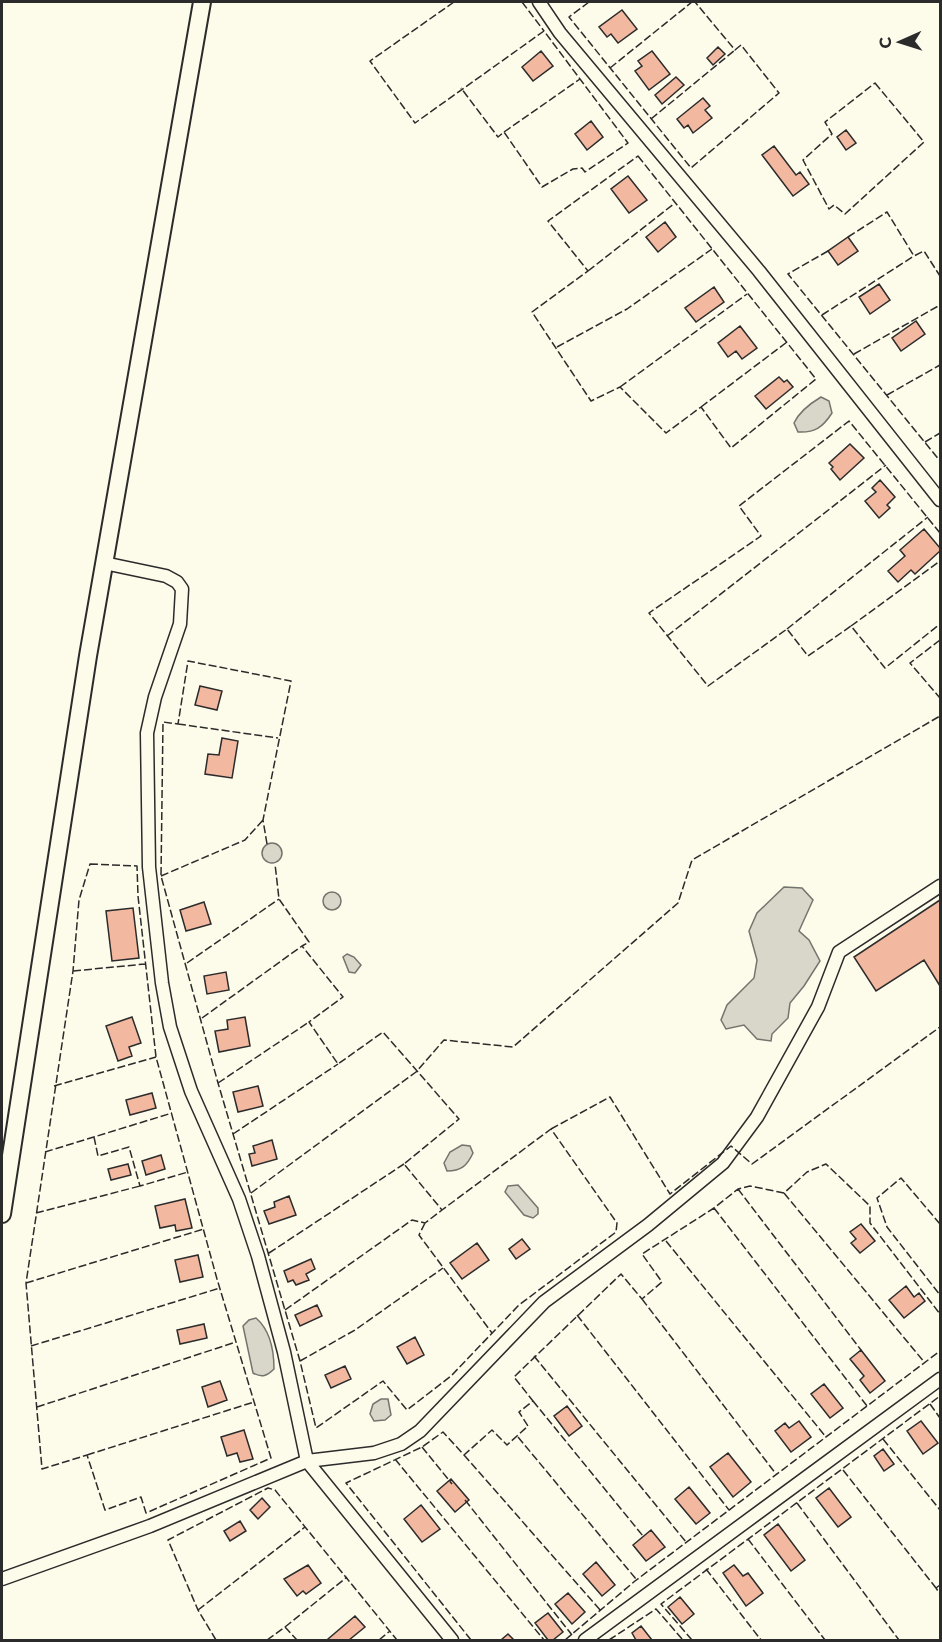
<svg xmlns="http://www.w3.org/2000/svg" width="942" height="1642" viewBox="0 0 942 1642" font-family="Montserrat,sans-serif">
	<rect width="100%" height="100%" fill="#fdfbea"/>
	<!-- water -->
	<path fill="#d8d7c9" stroke="#74746e" stroke-width="1.5" d="M821 397 829 401 832 413C823 427 815 433 798 432L794 423C799 412 811 403 821 397Z
		M262 853a10 10 0 1 1 20 0a10 10 0 1 1-20 0Z
		M784 887 802 888 813 900 799 931 809 940 820 961 804 986 790 1003 788 1018 772 1034 771 1041 757 1039 744 1025 726 1029 721 1020 727 1005 754 978 757 960 749 931 757 913Z
		M323 901a9 9 0 1 1 18 0a9 9 0 1 1-18 0Z
		M347 954 354 957 361 965 355 973 349 972 343 957Z
		M462 1145 470 1146 473 1153C467 1166 461 1171 447 1171L444 1163 450 1152Z
		M518 1185 538 1208V1214L533 1218 524 1215 505 1192 508 1186Z
		M256 1318C271 1331 274 1351 274 1369 267 1376 262 1378 253 1373L243 1326 249 1320Z
		M381 1399H388L391 1415 385 1420 374 1421 370 1414 373 1404Z"/>
	<!-- building -->
	<path fill="#f2b8a0" stroke="#2b2b2b" stroke-width="1.5" d="M622 10 637 29 618 43 611 34 607 37 599 27Z
		M718 47 725 54 713 65 707 58Z
		M541 51 553 66 533 81 522 67Z
		M652 51 670 74 649 90 635 71 642 66 638 61Z
		M676 77 684 85 662 104 655 95Z
		M703 98 710 106 705 110 712 118 693 133 688 125 684 128 677 119Z
		M591 121 603 137 587 150 575 134Z
		M846 130 856 143 846 150 837 137Z
		M774 146 796 175 800 172 809 184 793 196 762 155Z
		M628 176 647 200 629 213 611 189Z
		M665 222 676 237 658 252 646 237Z
		M848 237 858 251 838 265 828 251Z
		M879 284 890 300 870 314 859 297Z
		M714 287 724 302 696 322 685 308Z
		M916 321 925 334 901 351 892 338Z
		M740 326 757 348 742 359 736 351 728 357 718 343Z
		M779 377 784 382 787 380 793 387 766 409 755 396Z
		M850 444 864 458 840 480 831 469 833 467 829 463Z
		M880 480 895 497 887 505 890 508 879 518 865 501 876 492 872 488Z
		M924 529 940 548V551L915 574 911 570 898 582 888 571 905 556 900 550Z
		M200 686 222 691 217 710 195 705Z
		M222 738 238 741 232 778 205 774 208 754 219 755Z
		M940 900V986L924 960 876 991 854 957Z
		M204 902 211 924 186 931 180 910Z
		M133 908 139 958 112 961 106 911Z
		M226 972 229 990 207 994 204 976Z
		M132 1017 141 1043 129 1047 132 1056 118 1061 106 1026Z
		M245 1017 250 1046 219 1052 215 1031 228 1029 227 1020Z
		M258 1086 263 1106 238 1112 233 1092Z
		M152 1093 156 1108 130 1115 126 1100Z
		M272 1140 277 1159 252 1166 249 1154 255 1153 253 1146Z
		M161 1155 165 1169 146 1175 142 1161Z
		M128 1164 131 1175 111 1180 108 1169Z
		M289 1196 296 1215 269 1224 264 1211 275 1207 274 1202Z
		M185 1199 192 1228 176 1231 175 1225 160 1228 155 1206Z
		M861 1224 875 1241 860 1253 851 1243 856 1239 850 1232Z
		M522 1239 530 1249 516 1259 509 1249Z
		M477 1243 489 1260 462 1279 450 1263Z
		M198 1255 203 1277 180 1282 175 1260Z
		M311 1259 315 1269 306 1274 309 1280 296 1285 293 1280 288 1282 284 1271Z
		M906 1286 914 1297 919 1293 925 1301 904 1318 889 1300Z
		M317 1305 322 1316 300 1326 295 1315Z
		M204 1324 207 1338 180 1344 177 1330Z
		M415 1337 424 1355 407 1364 397 1347Z
		M861 1350 885 1381 870 1393 860 1380 864 1376 850 1359Z
		M345 1366 351 1379 331 1388 325 1375Z
		M220 1381 227 1400 208 1407 202 1387Z
		M824 1384 843 1408 830 1418 811 1394Z
		M567 1406 582 1426 569 1436 554 1416Z
		M799 1421 811 1437 791 1452 775 1431 785 1423 789 1428Z
		M921 1421 938 1443 923 1454 907 1431Z
		M244 1430 253 1459 240 1462 237 1453 227 1456 221 1437Z
		M883 1449 894 1464 884 1471 874 1456Z
		M728 1453 751 1482 733 1497 710 1467Z
		M451 1479 469 1500 455 1512 437 1491Z
		M689 1487 710 1513 696 1524 675 1499Z
		M829 1488 851 1517 838 1527 816 1498Z
		M262 1498 270 1507 258 1519 250 1510Z
		M421 1505 440 1529 422 1542 404 1519Z
		M240 1521 246 1531 230 1541 224 1531Z
		M778 1524 805 1560 791 1571 764 1535Z
		M651 1530 665 1547 646 1561 633 1545Z
		M596 1562 615 1585 602 1596 583 1574Z
		M308 1565 321 1583 306 1594 303 1591 297 1596 284 1579Z
		M734 1565 743 1576 748 1573 763 1593 746 1606 723 1573Z
		M568 1593 585 1612 572 1624 555 1604Z
		M680 1597 694 1614 682 1624 668 1607Z
		M548 1613 563 1632 553 1640H548L535 1623Z
		M355 1616 365 1627 349 1640H329L328 1639Z
		M641 1626 652 1640H636L632 1633Z
		M508 1634 514 1640H501Z"/>
	<g fill="none" stroke-linecap="round" stroke-linejoin="round">
		<!-- minor casing -->
		<g stroke="#2b2b2b" stroke-width="15">
			<path id="minor" d="M539 2 560 33 759 271 940 500
				M104 563 166 576 177 582 182 589 180 624 155 697 147 733 149 867 162 983 170 1027 191 1091 239 1199 258 1256 284 1352 307 1461 452 1640
				M2 1579 150 1526 307 1461 374 1453 401 1444 420 1431 544 1302 648 1225 723 1163 757 1117 818 1007 839 952 940 886
				M585 1640 940 1379"/>
		</g>
		<!-- secondary casing -->
		<g stroke="#2b2b2b" stroke-width="20">
			<path id="secondary" d="M2 1214 88 656 202 2"/>
		</g>
		<!-- minor -->
		<use href="#minor" stroke="#fdfbea" stroke-width="12"/>
		<!-- secondary -->
		<use href="#secondary" stroke="#fdfbea" stroke-width="16"/>
		<!-- fence -->
		<path stroke="#2b2b2b" stroke-width="1.5" stroke-dasharray="8 3" stroke-linecap="butt" d="M454 2 370 61 415 123 544 31 628 143 585 172 582 168 573 169 542 187 504 132 498 137 461 88
			M522 2 544 31
			M589 2 569 17 691 168 779 93 741 45 735 50 695 2
			M610 68 692 2
			M875 83 924 142 845 214 834 205 829 209 803 160 832 134 825 122Z
			M651 119 735 50
			M504 132 580 79
			M638 156 816 379 731 448 701 407 666 433 620 387 591 401 532 312 588 271 548 221Z
			M848 237 887 212 914 256 924 251 940 276
			M828 251 788 274 940 461
			M588 271 675 203
			M822 315 914 256
			M557 347 627 309 712 249
			M854 354 940 305
			M620 387 747 294
			M887 395 940 365
			M701 407 787 342
			M925 442 940 433
			M940 533 849 421 739 506 761 536 649 613 708 686 787 629 808 656 851 626 885 668 940 624
			M851 626 940 561
			M787 629 928 517
			M667 636 886 465
			M940 640 910 663 940 698
			M178 724 278 738
			M267 844 263 820 291 681 188 661 178 724 163 722 161 876 218 1083 300 1361 316 1428 383 1381 407 1410 451 1376 519 1305 616 1232 617 1223 551 1129 442 1210 404 1164 459 1119 383 1032 338 1064 309 1022 343 997 302 946 309 942 279 899 275 864
			M90 864 137 866 138 896 156 1057 217 1279 271 1458 146 1513 141 1497 105 1510 87 1455 42 1469 26 1283 73 971 79 900Z
			M161 876 245 840 263 820
			M187 963 279 899
			M73 971 145 964
			M202 1018 302 946
			M218 1083 309 1022
			M54 1086 156 1057
			M551 1129 610 1097 670 1194 731 1146 752 1164 940 1027
			M233 1134 338 1064
			M94 1137 98 1156 129 1147 140 1186 188 1172
			M45 1152 172 1113
			M738 1189 861 1350
			M251 1193 416 1072 444 1040 513 1047 678 903 692 860 940 716
			M784 1193 925 1363
			M714 1208 867 1406
			M36 1213 140 1186
			M425 1223 419 1235 492 1333
			M940 1224 901 1178 877 1198 887 1227 940 1295
			M666 1241 826 1437
			M269 1253 404 1164
			M26 1283 204 1229
			M642 1299 776 1474
			M285 1310 412 1220 425 1223 442 1210
			M577 1315 729 1510
			M31 1346 220 1288
			M534 1356 686 1542
			M300 1361 355 1330 443 1268
			M533 1401 643 1536
			M930 1404 940 1418
			M37 1407 236 1342
			M518 1437 636 1579
			M883 1439 940 1510
			M422 1447 452 1484
			M87 1455 254 1402
			M464 1455 601 1611
			M395 1459 544 1640
			M843 1470 936 1588
			M465 1500 572 1635
			M797 1503 899 1640
			M748 1539 825 1640
			M706 1569 761 1640
			M940 1585 936 1588 940 1594
			M198 1610 305 1527
			M285 1627 347 1577
			M216 1640 198 1610 168 1540 268 1488 275 1490 397 1640
			M267 1640 285 1627 297 1640
			M379 1640 390 1631
			M471 1640 346 1483 422 1447 443 1432 464 1455 492 1430 507 1445 528 1426 519 1412 533 1401 514 1377 621 1274 642 1299 662 1282 642 1254 714 1208 738 1189 750 1186 784 1193 807 1172 826 1164 870 1206V1223L940 1314
			M565 1640 635 1581 940 1351
			M609 1640 656 1609 683 1640
			M692 1640 661 1604 940 1396"/>
	</g>
	<!-- border -->
	<rect width="942" height="1642" fill="none" stroke="#2b2b2b" stroke-width="6"/>
	<!-- north arrow -->
	<g transform="translate(900 42) rotate(267)" stroke="#fdfbea" stroke-width="4.5" paint-order="stroke">
	<path d="M0-4.5L10 22L0 15L-10 22Z" fill="#2b2b2b"/>
	<text y="-9" font-size="16" font-weight="bold" text-anchor="middle" fill="#2b2b2b">С</text>
	</g>
</svg>
